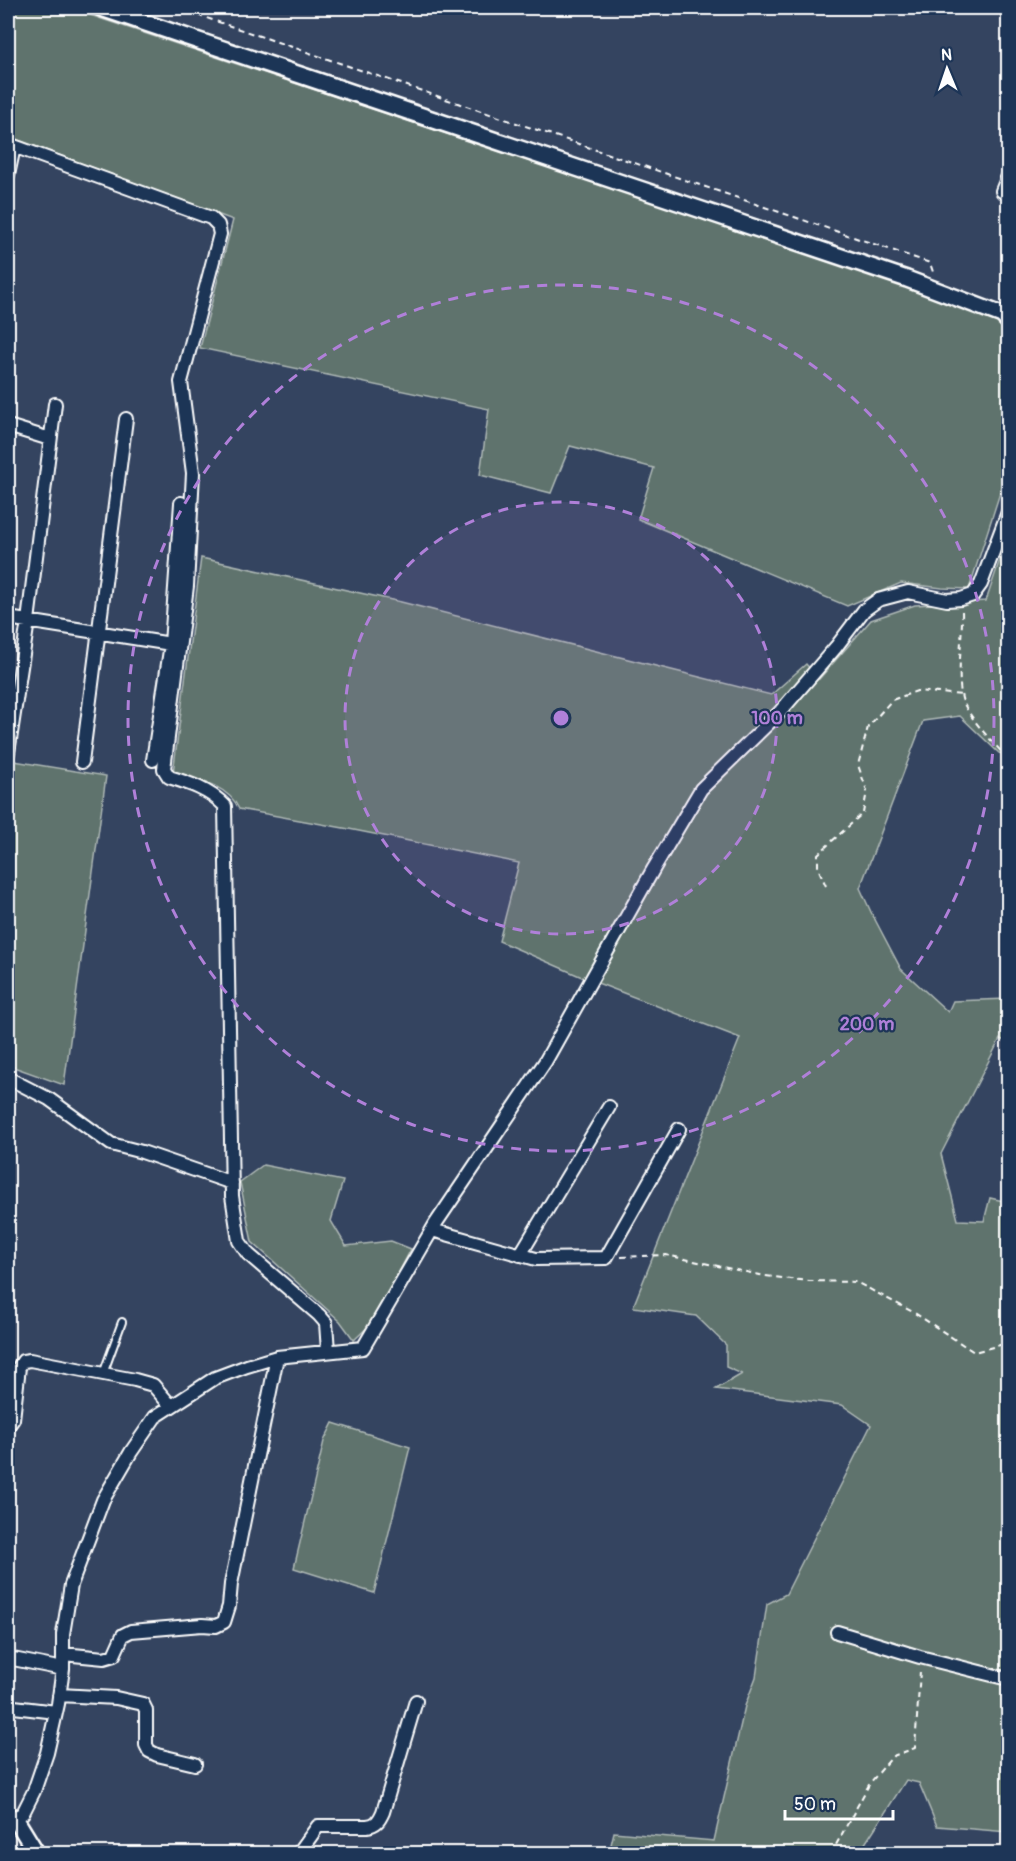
<svg xmlns="http://www.w3.org/2000/svg" width="1016" height="1861" viewBox="0 0 1016 1861" font-family="Pangolin,sans-serif">
	<rect width="100%" height="100%" fill="#344460"/>
	<filter id="ink" filterUnits="userSpaceOnUse"><feTurbulence type="fractalNoise" baseFrequency=".0167" numOctaves="2"/><feDisplacementMap in="SourceGraphic" scale="12" xChannelSelector="R" yChannelSelector="G"/><feConvolveMatrix kernelMatrix="1 2 1 2 8 2 1 2 1" color-interpolation-filters="sRGB"/></filter>
	<g filter="url(#ink)">
		<!-- green -->
		<path fill="#5f736d" stroke="#afb9b6" stroke-width="1.5" d="M8 8H69L531 162 608 184 994 317 1008 326V468L969 589 942 588 901 583 847 606 638 519 654 468 570 446 551 493 480 475 489 409 200 348 233 220 8 136Z
			M1008 536V755L999 753 960 716 923 721 860 888 871 912 901 969 948 1012 953 1001 1008 999V1042L1000 1039 941 1154 958 1220 984 1221 990 1198 1008 1202V1832L937 1826 919 1783 906 1780 859 1853H609L614 1832 714 1841 745 1706 756 1677 767 1604 786 1594 871 1425 842 1405 716 1389 742 1374 726 1367V1345L696 1316 633 1307 740 1038 582 977 499 941 519 863 349 829 239 809C227 784 198 780 173 773L201 558 401 602 771 695 806 664 819 679 871 620 915 605 986 601Z
			M8 760 106 776 64 1085 8 1065Z
			M263 1165 343 1181 331 1221 346 1246 391 1241 411 1249 373 1322 354 1340 340 1321 252 1242 240 1182Z
			M333 1423 410 1447 374 1593 294 1568 324 1441Z"/>
		<g fill="none" stroke-linecap="round" stroke-linejoin="round">
			<!-- service casing -->
			<g stroke="#fff" stroke-width="10">
				<path id="service" d="M103 1374 122 1322"/>
			</g>
			<!-- minor casing -->
			<g stroke="#fff" stroke-width="16">
				<path id="minor" d="M8 144 211 218 218 225 220 234 181 382 193 473 187 586 164 769 169 777C189 783 210 790 225 806L232 1196 239 1241 248 1254 319 1315 326 1323 328 1351
					M8 175 14 147
					M1002 191 1008 176
					M8 426 50 439
					M8 618 171 644
					M8 753 28 621 55 404
					M153 760 171 644 181 503
					M82 762 126 419
					M8 1078 49 1099 111 1144 142 1152 232 1183
					M432 1230 536 1259 606 1258 679 1129
					M520 1255 609 1107
					M8 1426 13 1419 19 1367 23 1361 30 1360 135 1380 153 1385 171 1406
					M837 1632 920 1657 1008 1679
					M63 1654 104 1658 114 1655 123 1635 131 1631 202 1625 216 1626 224 1622 229 1606 231 1584 277 1357
					M8 1658 63 1669
					M59 1695 116 1698 143 1704 146 1710V1745L149 1751 157 1755 195 1764
					M14 1707 56 1712
					M15 1818 23 1813 34 1791 47 1753 58 1704 63 1669V1634L71 1585 103 1500 131 1452 155 1417 215 1378 247 1366 277 1357 363 1348 436 1223 545 1062 654 868 701 789 779 713 836 647 864 610 878 600 908 592 947 600 961 599 973 595 981 584 1008 512
					M298 1854 318 1826H367C376 1825 379 1821 383 1812L416 1701"/>
			</g>
			<!-- tertiary casing -->
			<g stroke="#fff" stroke-width="20">
				<path id="tertiary" d="M101 8 907 279 1002 315 1008 321
					M8 1817 15 1818 37 1854"/>
			</g>
			<!-- path -->
			<path stroke="#fff" stroke-width="2" stroke-dasharray="6 4.5" stroke-linecap="butt" d="M177 8 930 263 934 275
				M962 611C963 634 955 686 964 704 975 725 993 742 1008 759
				M826 886 818 868V854L863 813 867 791 858 765 868 727 892 700 917 691 962 695
				M621 1257 666 1255 765 1276 809 1281 856 1282 913 1312 974 1352 1008 1343
				M831 1854 870 1783 893 1756 915 1748 920 1671"/>
			<!-- service -->
			<use href="#service" stroke="#1d3557" stroke-width="6"/>
			<!-- minor -->
			<use href="#minor" stroke="#1d3557" stroke-width="12"/>
			<!-- tertiary -->
			<use href="#tertiary" stroke="#1d3557" stroke-width="15"/>
		</g>
	</g>
	<!-- distance rings -->
	<circle cx="561" cy="718" r="216" fill="#b080d9" fill-opacity=".12"/>
	<g fill="none" stroke="#b080d9" stroke-width="3" stroke-dasharray="10 8">
		<circle cx="561" cy="718" r="216"/>
		<circle cx="561" cy="718" r="433"/>
	</g>
	<circle cx="561" cy="718" r="9" fill="#b080d9" stroke="#1d3557" stroke-width="3"/>
	<g font-size="18" text-anchor="middle" font-weight="bold" fill="#b080d9" stroke="#1d3557" stroke-width="4.5" stroke-linejoin="round" paint-order="stroke">
		<text x="777" y="724">100 m</text>
		<text x="867" y="1030">200 m</text>
	</g>
	<!-- margin -->
	<rect width="1016" height="1861" fill="none" stroke="#1d3557" stroke-width="30"/>
	<rect x="15" y="15" width="986" height="1831" fill="none" stroke="#fff" stroke-width="2" filter="url(#ink)"/>
	<!-- north arrow -->
	<g transform="translate(947 69) rotate(358)" stroke="#1d3557" stroke-width="4.5" paint-order="stroke">
	<path d="M0-4.5L10 22L0 15L-10 22Z" fill="#ffffff"/>
	<text y="-9" font-size="16" font-weight="bold" text-anchor="middle" fill="#ffffff">N</text>
	</g>
	<!-- scale -->
	<path d="M785 1810v9h108v-9" fill="none" stroke="#ffffff" stroke-width="3"/>
	<text x="794" y="1810" font-size="18" fill="#ffffff" stroke="#1d3557" stroke-width="4.5" paint-order="stroke">50 m</text>
</svg>
